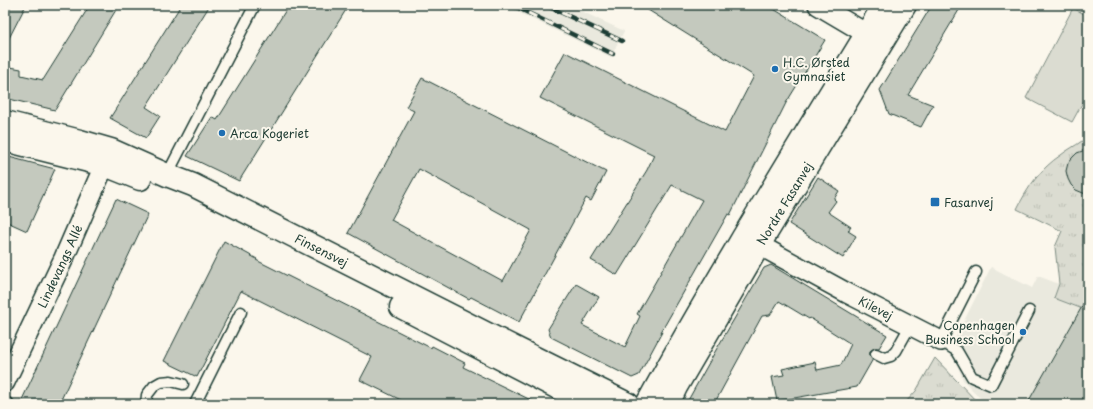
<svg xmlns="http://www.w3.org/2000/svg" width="1093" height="409" viewBox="0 0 1093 409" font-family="'Playpen Sans',sans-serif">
	<defs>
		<pattern id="grass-tufts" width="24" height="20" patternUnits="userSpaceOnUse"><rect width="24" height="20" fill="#dbdcd1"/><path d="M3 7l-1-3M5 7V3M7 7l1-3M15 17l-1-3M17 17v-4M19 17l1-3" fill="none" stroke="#bcbeb4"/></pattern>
	</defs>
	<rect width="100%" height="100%" fill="#fbf7ec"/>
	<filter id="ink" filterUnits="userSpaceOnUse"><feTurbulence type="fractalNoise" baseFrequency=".025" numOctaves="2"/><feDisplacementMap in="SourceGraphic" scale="8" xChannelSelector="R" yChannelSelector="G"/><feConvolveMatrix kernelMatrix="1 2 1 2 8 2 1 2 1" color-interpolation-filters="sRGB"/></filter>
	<g filter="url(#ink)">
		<!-- built -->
		<path fill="#eae9de" d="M503 5H568L624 31 611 57Z
			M991 267 1032 288 1038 276 1059 284 1054 298 1088 311V404H990L979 397 963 380 955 360 948 353Z"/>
		<!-- grass -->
		<path fill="url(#grass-tufts)" stroke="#7d8c82" d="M1082 141 1088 142V311L1054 298 1059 284 1055 247 1062 231 1017 209C1027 188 1041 168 1061 155 1067 150 1075 146 1082 141Z
			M935 358 979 404H904L916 391Z"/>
		<!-- pitch -->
		<path fill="#dbdcd1" stroke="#7d8c82" d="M1073 8 1088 16V93L1072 122 1026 98Z"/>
		<!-- building -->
		<path fill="#c4c9be" stroke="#1f3d34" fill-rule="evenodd" d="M5 5H26L5 46Z
			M90 5H119L55 110 5 98V66L21 69V75L43 80Z
			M181 5H210L146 107 160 116 146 138 110 118Z
			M289 5H349L239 181 187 156 212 117 217 120Z
			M640 5H767L825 40 786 103 730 215 728 214 661 332H662L639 375 632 378 551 337 548 329 576 284 599 297 582 325 625 347 640 316 637 314 702 200 672 185 617 275 591 260 647 170 654 155 540 98 565 52 725 132 754 76Z
			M932 5H962L908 95 933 105 921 127 889 114 880 90Z
			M422 78 606 172 591 201 586 198 519 322 471 297 469 299 348 233 414 111 406 107ZM419 169 531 230 503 281 391 220Z
			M1088 149V195L1076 190 1071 185 1068 179 1066 171 1068 163 1072 158 1077 153Z
			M5 156 55 169 27 231 5 221Z
			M818 177 839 191 834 199 836 201 828 212 851 227 848 231 856 236 843 258 789 224Z
			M116 199 148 214 59 404H20Z
			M224 241 257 259 256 260 431 348 432 346 465 363 463 367 539 404H409L360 380 372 357 241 291 197 377 164 361Z
			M771 265 887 335 879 348H875L870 351V355L873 359 857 387 777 401 772 377 784 375 782 369 815 362 817 370 841 365 851 344 810 318 809 319 779 301 770 315 762 316 714 404H686L716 350 764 268Z
			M1088 296V404H1027Z"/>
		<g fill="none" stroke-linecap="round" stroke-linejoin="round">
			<!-- lane casing -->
			<g stroke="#1f3d34" stroke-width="13">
				<path id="lane" d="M167 175 255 5
					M976 272 941 341 957 351 972 377 991 385 1029 311
					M876 354 884 358 891 356 896 351 910 326
					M5 402 9 404
					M146 404 147 395 154 386 161 382 171 381 183 384
					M195 404 241 312"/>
			</g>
			<!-- street casing -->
			<g stroke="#1f3d34" stroke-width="22">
				<g id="street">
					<path d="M818 5 867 34"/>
					<path id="s1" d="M747 237 759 245 847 293 941 341"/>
					<path id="s2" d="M5 382 64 258 110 152"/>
				</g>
			</g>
			<!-- secondary casing -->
			<g stroke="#1f3d34" stroke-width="25">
				<g id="secondary">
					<path id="s3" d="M5 122 80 141 111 150 167 175 193 185 519 350 628 404"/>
					<path d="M5 140 105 165 140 179"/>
					<path d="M401 307 589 404"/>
					<path d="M647 404C722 268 804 137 884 5"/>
					<path id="s4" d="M668 404 676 387 759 245 905 5"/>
				</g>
			</g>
			<!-- lane -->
			<use href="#lane" stroke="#fbf7ec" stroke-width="10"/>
			<!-- street -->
			<use href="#street" stroke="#fbf7ec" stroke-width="19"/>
			<!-- secondary -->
			<use href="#secondary" stroke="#fbf7ec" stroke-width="22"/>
			<!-- rail casing -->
			<g stroke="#1f3d34" stroke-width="4.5">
				<path id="rail" d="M512 5 613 54
					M545 5 622 41"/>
			</g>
			<!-- rail -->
			<use href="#rail" stroke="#fbf7ec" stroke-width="3" stroke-dasharray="9" stroke-linecap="butt"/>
		</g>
	</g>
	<!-- markers -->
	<g fill="#1f6fb2" stroke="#fbf7ec" stroke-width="1.5">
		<circle cx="775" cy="69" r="4"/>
		<circle cx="222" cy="133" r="4"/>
		<rect x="930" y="197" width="10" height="10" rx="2"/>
		<circle cx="1023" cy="332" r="4"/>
	</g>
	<g text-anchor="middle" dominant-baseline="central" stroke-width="4" stroke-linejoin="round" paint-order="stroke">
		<!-- poi labels -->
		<g font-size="12" fill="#1f3d34" stroke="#fbf7ec" text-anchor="start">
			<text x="783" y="62">H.C. Ørsted<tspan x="783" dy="14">Gymnasiet</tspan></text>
			<text x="230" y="133">Arca Kogeriet</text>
			<text x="944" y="202">Fasanvej</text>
			<text x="1015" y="325" text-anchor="end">Copenhagen<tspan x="1015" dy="14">Business School</tspan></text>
		</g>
		<!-- street labels -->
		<g font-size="12" fill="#1f3d34" stroke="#fbf7ec">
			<text stroke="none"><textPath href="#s4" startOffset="232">Nordre Fasanvej</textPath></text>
			<text stroke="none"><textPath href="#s3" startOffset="343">Finsensvej</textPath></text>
			<text stroke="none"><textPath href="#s2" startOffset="128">Lindevangs Allé</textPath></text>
			<text stroke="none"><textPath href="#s1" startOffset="147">Kilevej</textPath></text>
		</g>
	</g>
	<!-- margin -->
	<rect width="1093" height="409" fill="none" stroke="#fbf7ec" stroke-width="20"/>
	<rect x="10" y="10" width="1073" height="389" fill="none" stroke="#1f3d34" stroke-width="1.5" filter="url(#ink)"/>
</svg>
